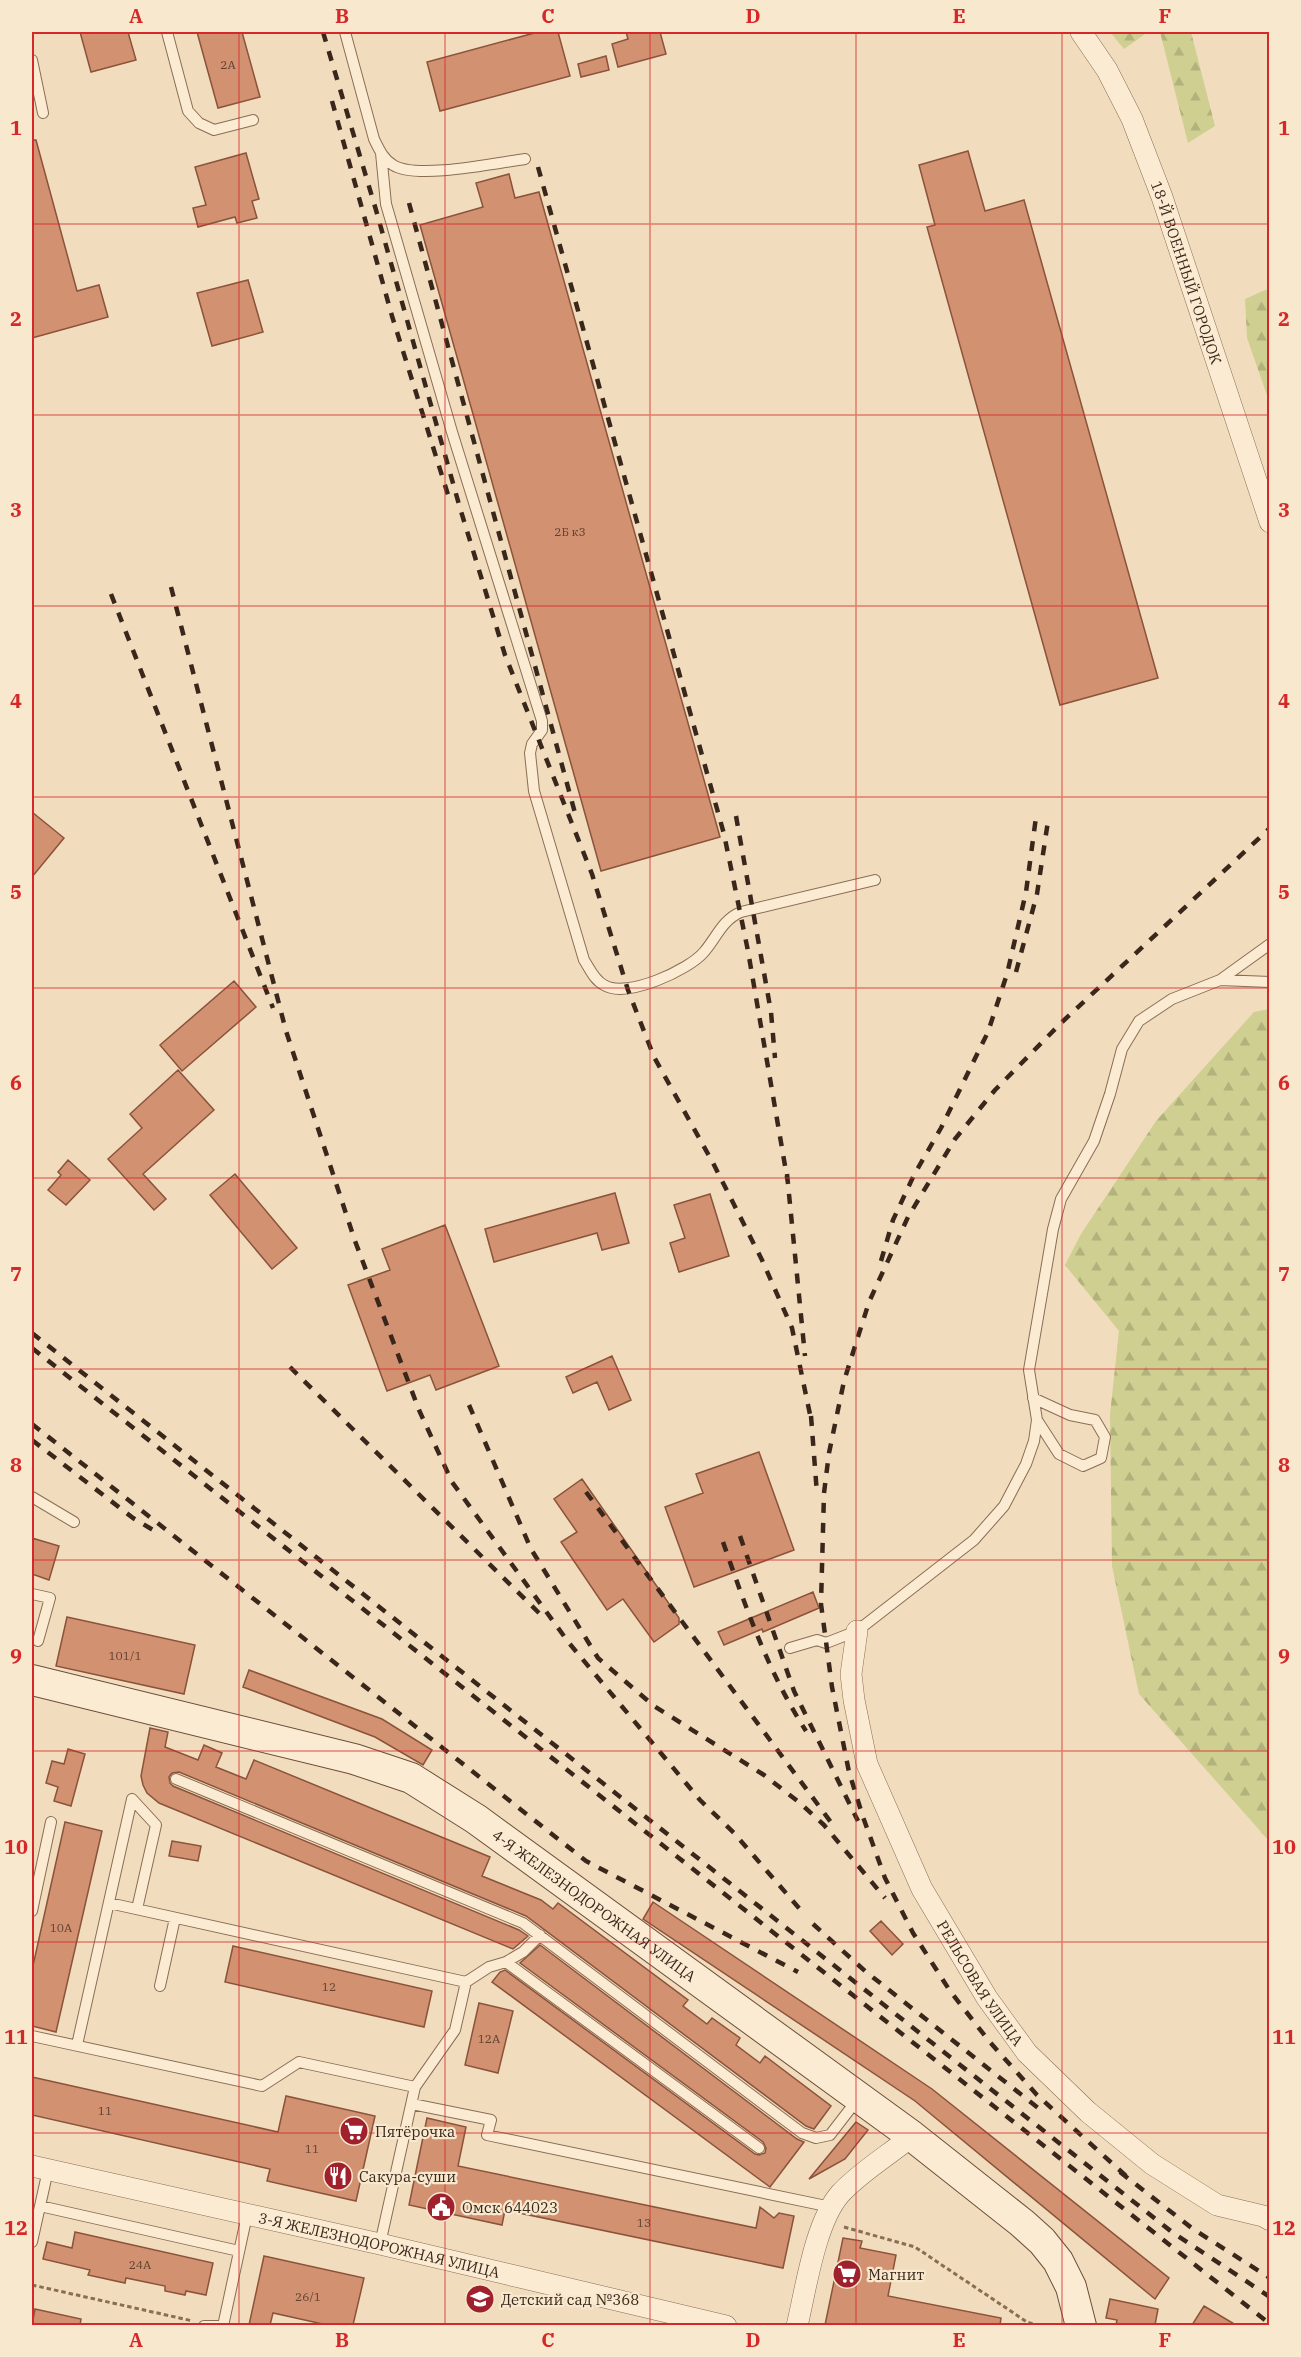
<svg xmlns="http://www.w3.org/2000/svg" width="1301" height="2357" viewBox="0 0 1301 2357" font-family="'IBM Plex Serif',serif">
	<defs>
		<pattern id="forest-firs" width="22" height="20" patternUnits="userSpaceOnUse" patternTransform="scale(1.5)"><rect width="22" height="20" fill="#cecf91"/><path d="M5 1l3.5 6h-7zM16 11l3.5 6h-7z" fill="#b2b27c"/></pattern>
	</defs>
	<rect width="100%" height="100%" fill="#f1ddbe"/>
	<!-- forest -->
	<path fill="url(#forest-firs)" d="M1110 32H1148L1124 49Z
		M1160 32H1191L1215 126 1188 143Z
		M1265 290H1270L1269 401 1247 338 1245 299Z
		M1269 1009H1270L1269 1841 1139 1694 1112 1566 1110 1414 1119 1331 1065 1265 1081 1234 1156 1121 1254 1012Z"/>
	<!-- building -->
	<path fill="#d29171" stroke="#8b533a" stroke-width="1.5" d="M80 32H128L136 60 91 72Z
		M197 32H242L260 97 218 108Z
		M538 32H558L570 76 440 111 427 62Z
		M626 32H660L666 54 618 67 612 44 628 39Z
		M606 56 609 70 581 77 578 64Z
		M32 140H36L77 291 99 285 108 317 32 338Z
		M968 151 985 211 1024 200 1158 678 1060 705 927 227 935 225 919 165Z
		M246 153 259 199 252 201 257 218 237 223 235 217 198 227 193 208 206 205 195 167Z
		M509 174 515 198 539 192 720 837 601 871 420 225 483 207 476 183Z
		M248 280 263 332 212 346 197 293Z
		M32 812 64 838 32 877Z
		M234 981 256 1007 182 1071 160 1045Z
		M178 1070 214 1110 143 1174 166 1199 154 1210 108 1159 142 1128 130 1114Z
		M68 1160 90 1180 66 1205 48 1190 61 1175 58 1172Z
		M235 1174 297 1248 272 1269 210 1195Z
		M615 1193 629 1243 602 1250 597 1233 494 1262 485 1229Z
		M710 1194 729 1256 679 1272 670 1243 685 1238 674 1205Z
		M445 1225 499 1366 436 1390 430 1375 387 1391 348 1285 390 1270 382 1249Z
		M612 1356 631 1400 609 1410 597 1382 573 1393 566 1377Z
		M759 1452 794 1550 694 1587 665 1507 703 1493 696 1474Z
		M582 1479 679 1618V1624L654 1642 623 1599 607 1610 561 1542 577 1532 554 1499Z
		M32 1538 59 1546 49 1580 32 1574Z
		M813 1592 819 1608 763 1632 762 1629 724 1645 718 1632Z
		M67 1617 195 1645 184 1694 56 1666Z
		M249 1670 382 1719 432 1750 423 1765 375 1737 243 1687Z
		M150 1728 168 1732 165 1747 198 1760 204 1745 222 1753 216 1767 246 1779 254 1760 490 1857 482 1876 541 1900 553 1909 558 1903 688 2000 683 2006 707 2024 712 2018 740 2038 736 2045 760 2063 765 2056 831 2106 814 2129 806 2126 526 1916 179 1772 172 1773 169 1777 170 1783 173 1786 519 1930 528 1936 513 1949 159 1803 147 1793 143 1785 141 1776Z
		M68 1749 85 1754 71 1806 54 1801 58 1787 46 1783 52 1761 64 1764Z
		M65 1822 102 1831 56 2032 32 2026V1970Z
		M172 1841 201 1846 198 1861 169 1856Z
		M653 1902 932 2089 1169 2278 1155 2299 915 2101 643 1919Z
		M881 1921 903 1944 892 1955 870 1931Z
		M540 1945 797 2139 804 2142 770 2187 492 1982 500 1972 505 1970 755 2154 759 2155 765 2153 766 2148 763 2142 520 1963Z
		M233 1946 432 1991 424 2027 225 1982Z
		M479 2003 513 2011 498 2073 465 2065Z
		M32 2077 278 2132 286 2096 375 2116 356 2201 267 2181 270 2169 32 2115Z
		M427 2118 466 2127 458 2166 756 2228 760 2207 774 2218 779 2213 794 2216 783 2268 505 2210 502 2225 409 2205Z
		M856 2122 868 2130 845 2159 809 2179Z
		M75 2232 213 2263 206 2295 186 2291 185 2295 165 2291V2286L126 2278 125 2283 88 2275 90 2270 43 2259 47 2242 72 2248Z
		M843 2238 862 2241 860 2248 896 2255 888 2296 1001 2318 1000 2325H825Z
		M264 2256 364 2278 353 2325H327L273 2313 270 2325H249Z
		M1110 2299 1158 2309 1155 2325H1116L1117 2320 1106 2318Z
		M1204 2306 1236 2325H1192Z
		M35 2309 81 2319 80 2325H32Z"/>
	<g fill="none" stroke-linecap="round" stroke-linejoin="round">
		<!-- lane casing -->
		<g stroke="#8a6d55" stroke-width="12">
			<path id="lane" d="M167 32 188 111 199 123 214 130 253 120
				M345 32 374 139C379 149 383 159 393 165 416 180 496 163 525 159
				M32 60 43 113
				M381 153 386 204 452 432 542 721V730L532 744 530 753 534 791 584 960C590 969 594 980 604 985 626 999 689 970 704 952 717 937 722 920 741 912L875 880
				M1220 980 1270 944
				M1033 1398 1070 1415 1095 1420 1105 1437 1101 1458 1083 1466 1059 1454 1037 1420
				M32 1497 74 1522
				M32 1594 50 1598 38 1641
				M790 1648 817 1640 826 1643 857 1631 974 1540 1004 1506 1026 1464 1034 1441 1037 1420 1029 1370 1053 1229 1061 1199 1094 1141 1110 1094 1122 1049 1139 1021 1172 999 1220 980 1270 982
				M176 1779 523 1923 802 2133 816 2138 830 2135 857 2100
				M132 1799 156 1825 137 1909
				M109 1903 466 1982
				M32 1911 51 1822
				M506 1962 523 1952 540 1935
				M160 1986 175 1918
				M32 2036 262 2086 299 2062 415 2087
				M77 2045 132 1799
				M412 2104 491 2120 487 2135 831 2207
				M40 2206 239 2251
				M32 2242 48 2170
				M380 2244 415 2087 455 2030 466 1982 489 1967 506 1962 759 2148
				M204 2326H218
				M223 2326 247 2215"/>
		</g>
		<!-- street casing -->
		<g stroke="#8a6d55" stroke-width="22">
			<g id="street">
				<path id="s1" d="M1081 32 1107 70 1132 119 1162 197 1270 522"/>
				<path id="s2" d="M857 1631 851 1674 854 1700 867 1764 922 1889 987 1998 1027 2053 1088 2112 1152 2164 1217 2205 1263 2216 1270 2220"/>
				<path id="s3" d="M32 2166 380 2244 726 2326"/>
				<path d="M797 2326C806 2288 815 2223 840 2194 860 2172 889 2155 912 2136"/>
			</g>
		</g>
		<!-- secondary casing -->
		<g stroke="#6c4e39" stroke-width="32">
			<g id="secondary">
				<path id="s4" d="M32 1680 354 1759 411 1778 476 1819 912 2136 1022 2223 1042 2241 1058 2261 1071 2287 1081 2326"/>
			</g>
		</g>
		<!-- path -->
		<path stroke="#8a6d55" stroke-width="3" stroke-dasharray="4.5 3" stroke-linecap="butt" d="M844 2227 915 2247 1027 2322 1038 2326
			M32 2285 193 2321"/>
		<!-- lane -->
		<use href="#lane" stroke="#fbebd2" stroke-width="10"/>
		<!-- street -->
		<use href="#street" stroke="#fbebd2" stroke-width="21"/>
		<!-- secondary -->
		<use href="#secondary" stroke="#fbebd2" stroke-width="30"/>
		<!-- rail -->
		<path stroke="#39271b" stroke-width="4.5" stroke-dasharray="10 10" stroke-linecap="butt" d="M323 32 376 210 460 508 505 655 592 874 628 990 654 1057 712 1161 762 1260 792 1328 812 1424
			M332 101 392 316 449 498
			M538 167 724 834 748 951 788 1183
			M409 203 575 813
			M171 587 286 1031 355 1241 419 1410 452 1482 569 1643 700 1800 734 1833 805 1915
			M111 594 273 1008
			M736 816 771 1012 775 1058
			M1016 972 1037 894 1048 821
			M787 1174 805 1356
			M881 1261 893 1220 914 1175 941 1128 988 1032 1007 974 1026 892 1036 817
			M32 1333 1172 2232 1270 2297
			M32 1348 1270 2324
			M290 1367 542 1616
			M469 1405 531 1549 598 1658 654 1706 764 1775 800 1803 824 1825 885 1898
			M811 1416 817 1494
			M32 1424 586 1861 798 1972
			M32 1440 133 1518 158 1533
			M586 1492 833 1825
			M740 1536 794 1691 858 1821
			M723 1542C746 1608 768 1672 806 1731
			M813 1924 865 1971 1042 2111
			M1120 2172 1193 2229 1270 2278
			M1126 2176 1037 2095 989 2041 950 1991 913 1933 885 1878 863 1817 849 1772 832 1687 821 1604 824 1493 829 1453 844 1381 869 1302 908 1217 955 1139 995 1090 1061 1023 1270 828"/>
	</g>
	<!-- grid -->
	<path fill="none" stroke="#d62828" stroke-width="1.5" stroke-opacity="0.55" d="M239 32V2326M445 32V2326M650 32V2326M856 32V2326M1062 32V2326M32 224H1270M32 415H1270M32 606H1270M32 797H1270M32 988H1270M32 1178H1270M32 1369H1270M32 1560H1270M32 1751H1270M32 1942H1270M32 2133H1270"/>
	<!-- icons -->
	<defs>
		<g id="supermarket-disc" transform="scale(1.5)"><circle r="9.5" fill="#9e212d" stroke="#f8e8ce"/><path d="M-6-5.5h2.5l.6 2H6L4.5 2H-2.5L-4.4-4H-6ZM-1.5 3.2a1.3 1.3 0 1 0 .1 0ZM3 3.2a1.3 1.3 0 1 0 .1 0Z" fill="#fff"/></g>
		<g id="restaurant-disc" transform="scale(1.5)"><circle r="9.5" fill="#9e212d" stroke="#f8e8ce"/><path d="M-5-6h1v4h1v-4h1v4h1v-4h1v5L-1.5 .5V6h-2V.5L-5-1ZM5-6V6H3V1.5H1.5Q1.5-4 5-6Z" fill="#fff"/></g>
		<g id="civic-disc" transform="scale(1.5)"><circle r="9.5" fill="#9e212d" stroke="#f8e8ce"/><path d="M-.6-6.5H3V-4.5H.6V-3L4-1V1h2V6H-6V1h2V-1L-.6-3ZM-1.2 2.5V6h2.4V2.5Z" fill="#fff"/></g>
		<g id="school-disc" transform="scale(1.5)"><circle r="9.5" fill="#9e212d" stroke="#f8e8ce"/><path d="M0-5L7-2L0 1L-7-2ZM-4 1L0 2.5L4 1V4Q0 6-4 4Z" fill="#fff"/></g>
	</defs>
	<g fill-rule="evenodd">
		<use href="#supermarket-disc" x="354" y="2131"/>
		<use href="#restaurant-disc" x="338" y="2176"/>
		<use href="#civic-disc" x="441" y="2207"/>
		<use href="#supermarket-disc" x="847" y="2274"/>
		<use href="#school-disc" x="480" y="2299"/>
	</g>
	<g text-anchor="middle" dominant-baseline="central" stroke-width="4.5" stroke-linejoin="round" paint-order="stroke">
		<!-- number labels -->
		<g font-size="12" fill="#5f4230">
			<text x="228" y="64">2А</text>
			<text x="570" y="531">2Б к3</text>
			<text x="125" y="1655">101/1</text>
			<text x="61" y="1927">10А</text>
			<text x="329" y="1986">12</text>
			<text x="489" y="2038">12А</text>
			<text x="105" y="2110">11</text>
			<text x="312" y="2148">11</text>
			<text x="644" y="2222">13</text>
			<text x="140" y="2264">24А</text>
			<text x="308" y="2296">26/1</text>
		</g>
		<!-- street labels -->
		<g font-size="15" fill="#39271b" stroke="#f8e8ce">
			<text stroke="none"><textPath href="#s1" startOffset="264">18-Й ВОЕННЫЙ ГОРОДОК</textPath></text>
			<text stroke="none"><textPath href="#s4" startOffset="615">4-Я ЖЕЛЕЗНОДОРОЖНАЯ УЛИЦА</textPath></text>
			<text stroke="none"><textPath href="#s2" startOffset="382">РЕЛЬСОВАЯ УЛИЦА</textPath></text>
			<text stroke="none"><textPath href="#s3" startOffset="356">3-Я ЖЕЛЕЗНОДОРОЖНАЯ УЛИЦА</textPath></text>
		</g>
		<!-- poi labels -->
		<g font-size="15" fill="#39271b" stroke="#f8e8ce" text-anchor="start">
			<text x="375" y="2131">Пятёрочка</text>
			<text x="359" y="2176">Сакура-суши</text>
			<text x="462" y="2207">Омск 644023</text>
			<text x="868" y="2274">Магнит</text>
			<text x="501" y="2299">Детский сад №368</text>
		</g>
	</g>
	<!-- border -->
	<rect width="1301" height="2357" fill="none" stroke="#f8e8ce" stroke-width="66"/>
	<rect x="33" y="33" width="1235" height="2291" fill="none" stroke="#d62828" stroke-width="2"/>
	<g font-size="20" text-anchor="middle" font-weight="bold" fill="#d62828">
		<text x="136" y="23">A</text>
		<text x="342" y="23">B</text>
		<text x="548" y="23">C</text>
		<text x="753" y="23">D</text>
		<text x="959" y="23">E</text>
		<text x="1165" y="23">F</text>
		<text x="16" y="135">1</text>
		<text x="1284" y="135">1</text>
		<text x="16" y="326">2</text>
		<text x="1284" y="326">2</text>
		<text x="16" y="517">3</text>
		<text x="1284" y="517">3</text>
		<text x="16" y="708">4</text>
		<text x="1284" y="708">4</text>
		<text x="16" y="899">5</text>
		<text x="1284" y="899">5</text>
		<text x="16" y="1090">6</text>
		<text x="1284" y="1090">6</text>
		<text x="16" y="1281">7</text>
		<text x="1284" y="1281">7</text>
		<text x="16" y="1472">8</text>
		<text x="1284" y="1472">8</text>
		<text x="16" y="1663">9</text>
		<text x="1284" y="1663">9</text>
		<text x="16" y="1854">10</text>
		<text x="1284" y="1854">10</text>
		<text x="16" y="2044">11</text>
		<text x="1284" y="2044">11</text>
		<text x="16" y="2235">12</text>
		<text x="1284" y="2235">12</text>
		<text x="136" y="2347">A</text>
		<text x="342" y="2347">B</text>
		<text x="548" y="2347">C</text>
		<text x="753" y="2347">D</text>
		<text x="959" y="2347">E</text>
		<text x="1165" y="2347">F</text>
	</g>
</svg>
